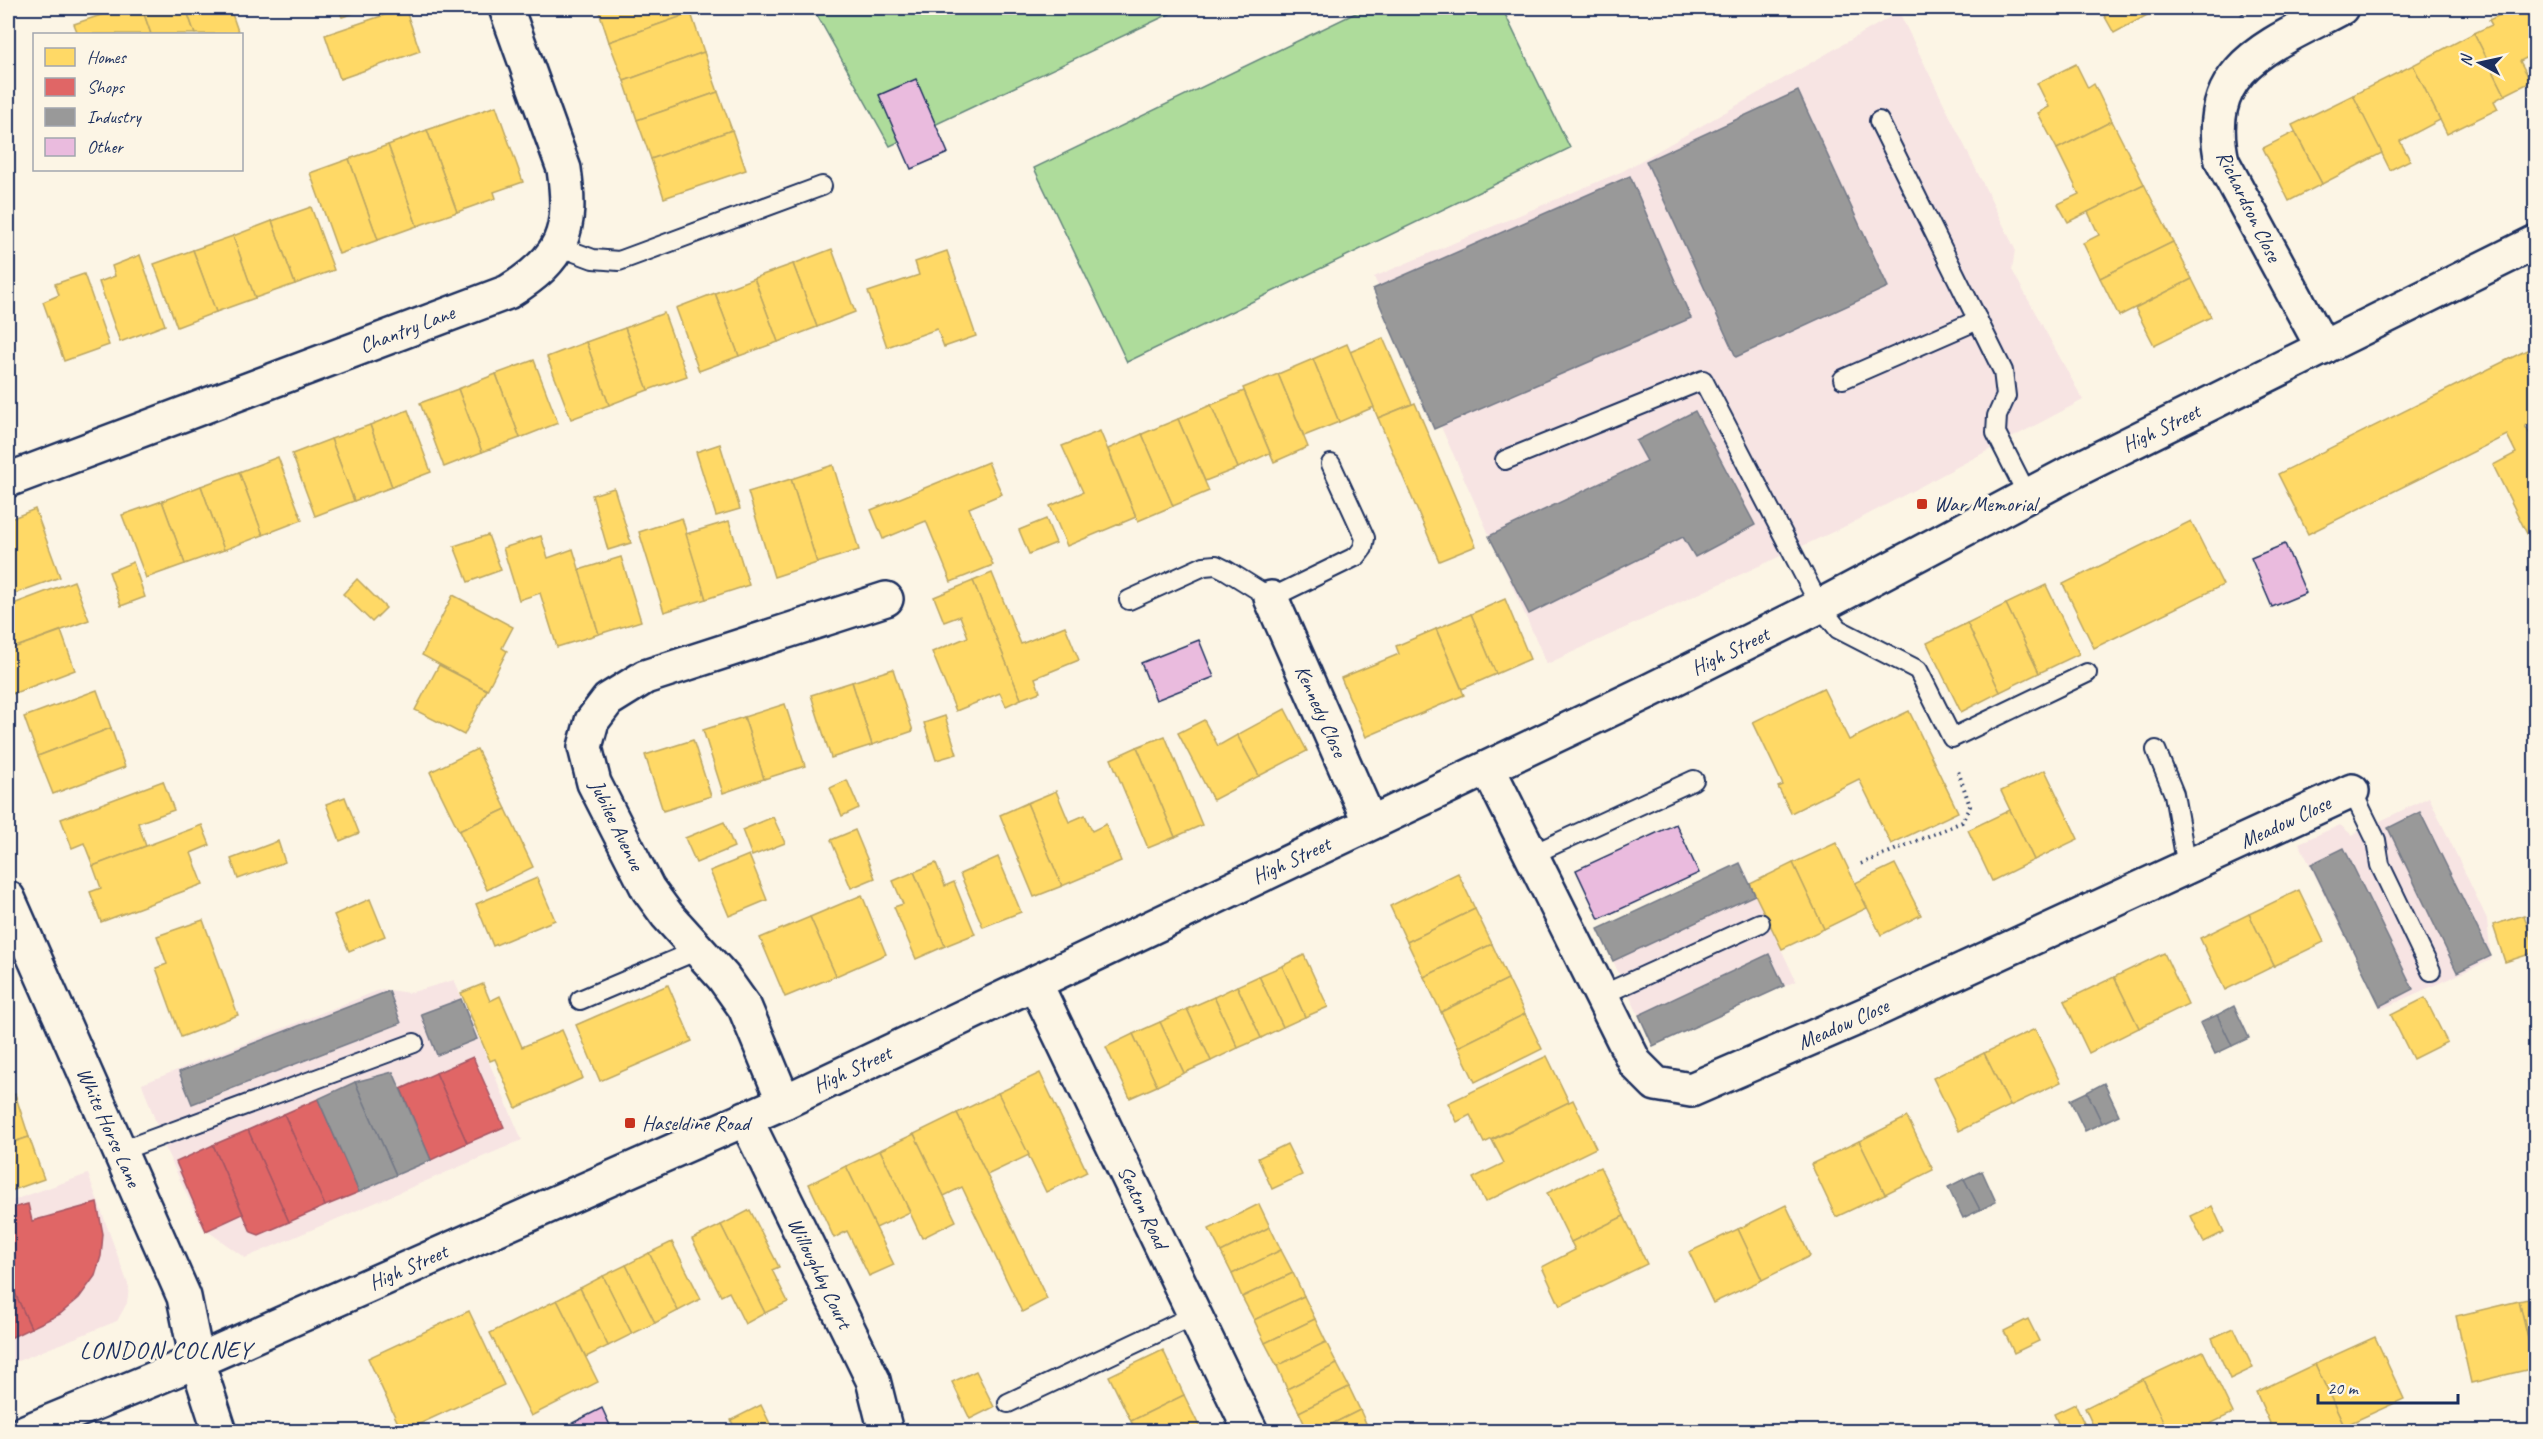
<svg xmlns="http://www.w3.org/2000/svg" width="2543" height="1439" viewBox="0 0 2543 1439" font-family="Caveat,sans-serif">
<rect width="100%" height="100%" fill="#fcf5e5"/>
<filter id="ink" filterUnits="userSpaceOnUse"><feTurbulence type="fractalNoise" baseFrequency=".0167" numOctaves="2"/><feDisplacementMap in="SourceGraphic" scale="12" xChannelSelector="R" yChannelSelector="G"/><feConvolveMatrix kernelMatrix="1 2 1 2 8 2 1 2 1" color-interpolation-filters="sRGB"/></filter>
<g filter="url(#ink)">
<g fill="#f7e4e3">
<path d="M1899,12l116,237 -3,21 71,130 -233,124 -303,140 -173,-387 249,-106z"/>
<path d="M2429,797l58,122 4,41 -110,49 -82,-166 41,-18 12,10z"/>
<path d="M1741,863l55,118 -143,65 -55,-117z"/>
<path d="M454,980l68,160 -277,118 -43,-31 -36,-77 -24,-66 240,-95 27,4z"/>
<path d="M88,1174l41,113 -2,16 -10,18 -109,44v-163z"/>
</g>
<g fill="#aedc9b" stroke="#64867c" stroke-width="1.5">
<path d="M813,8h369l-292,138z"/>
<path d="M1366,8h136l68,140 -443,214 -93,-194z"/>
</g>
<g fill="#ffd966" stroke="#bba664" stroke-width="1.5">
<path d="M122,8h20l9,26h-73l-4,-10z"/>
<path d="M142,8h44l9,26h-44z"/>
<path d="M186,8h44l9,26h-44z"/>
<path d="M338,8h31l-27,9z"/>
<path d="M405,8l15,43 -80,28 -15,-44z"/>
<path d="M598,8h91l2,5 -82,29z"/>
<path d="M2100,8h51l2,4 -39,21z"/>
<path d="M2514,8h22v45l-16,8 11,21 -26,13 -31,-62 18,-8 -3,-5z"/>
<path d="M691,13l13,39 -80,29 -15,-39z"/>
<path d="M2474,33l31,62 -11,6 4,8 -51,25 -34,-69z"/>
<path d="M704,52l14,40 -81,28 -13,-39z"/>
<path d="M2076,64l12,24 6,-4 18,37 -55,28 -19,-36 11,-6 -12,-24z"/>
<path d="M2413,65l27,55 -40,21 10,19 -20,10 -37,-75z"/>
<path d="M718,92l14,38 -81,29 -14,-39z"/>
<path d="M2353,95l29,58 -60,31 -30,-59z"/>
<path d="M496,106l27,76 -29,10 2,6 -39,14 -30,-82z"/>
<path d="M2112,121l32,63 -76,38 -10,-18 21,-10 -22,-45z"/>
<path d="M427,130l30,82 -40,14 -29,-81z"/>
<path d="M732,130l14,40 -82,28 -13,-39z"/>
<path d="M2295,132l27,52 -33,17 -26,-53z"/>
<path d="M388,145l29,81 -39,14 -29,-81z"/>
<path d="M349,159l29,81 -39,14 -29,-81z"/>
<path d="M2144,184l29,58 -73,36 -17,-35 16,-8 -11,-23z"/>
<path d="M311,207l23,63 -39,14 -23,-63z"/>
<path d="M272,221l23,63 -40,14 -22,-62z"/>
<path d="M233,236l22,62 -39,14 -23,-62z"/>
<path d="M2173,242l19,37 -73,37 -19,-38z"/>
<path d="M832,249l23,63 -38,15 -24,-63z"/>
<path d="M193,250l23,62 -39,15 -23,-63z"/>
<path d="M947,251l29,85 -32,11 -7,-18 -50,18 -19,-55 51,-17 -4,-13z"/>
<path d="M140,255l25,70 -45,17 -21,-60 16,-6 -3,-10z"/>
<path d="M793,264l24,63 -39,15 -24,-64z"/>
<path d="M84,274l25,71 -45,16 -21,-59 16,-7 -4,-11z"/>
<path d="M754,278l24,64 -39,14 -24,-63z"/>
<path d="M2192,279l19,38 -57,28 -19,-37z"/>
<path d="M715,293l24,63 -40,15 -23,-63z"/>
<path d="M664,313l23,63 -39,14 -23,-62z"/>
<path d="M625,328l23,62 -39,15 -23,-63z"/>
<path d="M1383,338l29,66 -34,14 -28,-66z"/>
<path d="M586,342l23,63 -38,14 -24,-62z"/>
<path d="M1347,344l27,63 -35,15 -26,-63z"/>
<path d="M2533,347l3,74 -11,5 11,17v109l-43,-87 23,-12 -9,-18 -199,99 -30,-60z"/>
<path d="M1313,359l26,63 -35,14 -26,-62z"/>
<path d="M534,360l24,63 -38,15 -24,-64z"/>
<path d="M496,374l24,64 -38,14 -24,-63z"/>
<path d="M1278,374l30,73 -34,15 -31,-74z"/>
<path d="M458,389l24,63 -38,15 -24,-64z"/>
<path d="M1244,391l26,62 -32,15 -27,-63z"/>
<path d="M1415,403l61,143 -37,15 -61,-143z"/>
<path d="M1211,405l27,63 -33,13 -27,-62z"/>
<path d="M408,410l23,62 -39,15 -22,-62z"/>
<path d="M1178,419l31,72 -36,15 -31,-72z"/>
<path d="M370,425l22,62 -38,14 -23,-62z"/>
<path d="M1100,431l36,86 -69,29 -17,-40 33,-14 -21,-46z"/>
<path d="M1142,434l31,72 -35,15 -30,-72z"/>
<path d="M331,439l23,62 -39,15 -23,-62z"/>
<path d="M720,444l20,65 -24,7 -20,-64z"/>
<path d="M278,457l24,63 -39,15 -24,-63z"/>
<path d="M988,462l14,32 -33,14 24,57 -42,17 -25,-61 -43,18 -12,-29z"/>
<path d="M833,465l26,85 -42,13 -26,-84z"/>
<path d="M239,472l24,63 -39,15 -23,-64z"/>
<path d="M791,479l26,84 -43,14 -26,-85z"/>
<path d="M201,486l23,64 -39,14 -23,-63z"/>
<path d="M614,488l17,55 -23,7 -16,-55z"/>
<path d="M162,501l23,63 -39,14 -24,-63z"/>
<path d="M35,509l25,68 -52,19v-76z"/>
<path d="M682,518l24,81 -42,13 -25,-80z"/>
<path d="M1046,519l10,24 -27,11 -10,-24z"/>
<path d="M729,521l20,64 -43,14 -20,-65z"/>
<path d="M2191,521l32,64 -129,63 -31,-64z"/>
<path d="M488,535l13,35 -33,12 -14,-36z"/>
<path d="M541,536l7,22 25,-9 26,85 -42,13 -17,-54 -21,7 -16,-52z"/>
<path d="M621,557l20,64 -42,13 -20,-64z"/>
<path d="M133,562l12,35 -24,9 -12,-34z"/>
<path d="M992,573l29,71 44,-18 14,34 -44,18 5,14 -19,7 -48,-118z"/>
<path d="M357,579l29,29 -14,14 -29,-28z"/>
<path d="M74,581l15,39 -81,30v-44z"/>
<path d="M973,581l48,118 -15,7 -6,-13 -44,18 -24,-59 36,-15 -8,-21 -16,6 -10,-25z"/>
<path d="M2046,585l33,69 -40,19 -33,-69z"/>
<path d="M453,595l60,32 -11,21 5,3 -20,39 -65,-35z"/>
<path d="M1505,599l25,60 -34,15 -25,-60z"/>
<path d="M2006,604l33,69 -39,19 -33,-69z"/>
<path d="M1471,614l25,60 -34,15 -26,-60z"/>
<path d="M1967,623l33,69 -39,20 -34,-69z"/>
<path d="M1436,629l28,66 -98,42 -25,-59 58,-24 -3,-8z"/>
<path d="M61,631l14,39 -63,24 -4,-12v-32z"/>
<path d="M439,665l48,25 -23,45 -49,-25z"/>
<path d="M893,669l20,62 -41,14 -20,-63z"/>
<path d="M852,682l20,63 -41,13 -20,-63z"/>
<path d="M1823,688l26,52 60,-29 49,101 -67,32 -32,-65 -68,34 -13,-26 5,-2 -30,-63z"/>
<path d="M97,690l14,38 -73,28 -14,-39z"/>
<path d="M785,704l20,62 -41,13 -20,-62z"/>
<path d="M1285,709l22,42 -48,25 -22,-41z"/>
<path d="M945,716l12,38 -21,6 -12,-37z"/>
<path d="M744,717l20,62 -41,14 -20,-63z"/>
<path d="M1204,720l14,26 19,-11 22,41 -46,24 -35,-67z"/>
<path d="M111,728l14,39 -72,27 -15,-38z"/>
<path d="M1165,736l37,89 -27,12 -38,-90z"/>
<path d="M693,740l18,56 -48,15 -18,-56z"/>
<path d="M1137,747l38,90 -27,11 -37,-89z"/>
<path d="M477,749l29,60 -47,22 -29,-59z"/>
<path d="M2045,770l33,69 -44,21 -33,-69z"/>
<path d="M847,780l12,28 -17,8 -12,-28z"/>
<path d="M163,781l11,29 -36,13 8,23 -53,20 -9,-23 -12,5 -11,-29z"/>
<path d="M1056,791l13,31 16,-7 7,16 14,-7 15,37 -59,25 -35,-83z"/>
<path d="M345,797l14,36 -19,8 -14,-37z"/>
<path d="M1027,803l35,83 -28,11 -34,-82z"/>
<path d="M506,809l27,58 -46,23 -28,-59z"/>
<path d="M2010,810l24,50 -42,21 -24,-51z"/>
<path d="M773,817l12,26 -33,13 -10,-26z"/>
<path d="M724,822l10,25 -38,16 -11,-25z"/>
<path d="M202,825l8,20 -19,8 12,31 -102,38 -11,-30 11,-4 -8,-22z"/>
<path d="M855,830l20,48 -24,10 -20,-48z"/>
<path d="M278,841l7,21 -47,17 -7,-20z"/>
<path d="M1836,843l31,65 -43,21 -31,-66z"/>
<path d="M749,855l18,45 -38,16 -19,-45z"/>
<path d="M998,857l23,55 -38,15 -23,-53z"/>
<path d="M936,863l9,23 9,-4 21,52 -30,12 -31,-74z"/>
<path d="M1793,863l31,66 -42,20 -32,-65z"/>
<path d="M1895,864l26,51 -40,20 -26,-52z"/>
<path d="M914,872l31,74 -29,13 -22,-52 9,-3 -10,-23z"/>
<path d="M1458,873l17,36 -68,33 -17,-36z"/>
<path d="M537,878l18,42 -62,26 -17,-42z"/>
<path d="M2299,890l25,52 -50,24 -25,-52z"/>
<path d="M862,895l24,59 -50,22 -26,-59z"/>
<path d="M370,899l15,37 -36,15 -15,-36z"/>
<path d="M1475,909l17,35 -68,33 -17,-35z"/>
<path d="M2249,914l25,52 -49,24 -25,-52z"/>
<path d="M2524,915l12,37 -31,10 -12,-37z"/>
<path d="M810,917l26,59 -51,21 -25,-59z"/>
<path d="M203,920l35,95 -57,22 -25,-69 11,-4 -10,-28z"/>
<path d="M1492,944l16,35 -67,33 -17,-35z"/>
<path d="M2164,953l24,51 -49,24 -25,-51z"/>
<path d="M1304,955l24,52 -23,10 -23,-51z"/>
<path d="M1282,966l23,51 -22,10 -24,-51z"/>
<path d="M1259,976l24,51 -22,11 -24,-52z"/>
<path d="M2114,977l25,51 -50,25 -25,-52z"/>
<path d="M1508,979l17,35 -67,33 -17,-35z"/>
<path d="M483,984l7,17 10,-5 22,51 40,-17 21,48 -67,30 -21,-49 -5,2 -29,-68z"/>
<path d="M668,985l24,56 -92,40 -24,-56z"/>
<path d="M1237,986l24,52 -23,10 -24,-51z"/>
<path d="M1214,997l24,51 -27,13 -24,-52z"/>
<path d="M2425,998l22,44 -34,17 -22,-44z"/>
<path d="M1187,1009l24,52 -27,12 -24,-51z"/>
<path d="M1525,1014l17,35 -67,33 -17,-35z"/>
<path d="M1160,1022l24,51 -27,13 -24,-52z"/>
<path d="M2035,1029l26,53 -51,24 -26,-53z"/>
<path d="M1133,1034l24,52 -27,12 -24,-51z"/>
<path d="M1984,1053l26,53 -51,25 -26,-53z"/>
<path d="M1547,1056l22,46 -85,41 -14,-28 -13,7 -9,-19z"/>
<path d="M1040,1073l47,99 -41,20 -48,-99z"/>
<path d="M998,1093l31,62 -42,20 -30,-62z"/>
<path d="M15,1094l14,43 -21,7v-47z"/>
<path d="M1573,1100l23,48 -111,54 -12,-24 31,-15 -12,-23z"/>
<path d="M957,1113l90,186 -25,13 -60,-125 -18,9 -30,-62z"/>
<path d="M1907,1117l26,53 -48,24 -26,-53z"/>
<path d="M914,1134l42,87 -34,17 -42,-88z"/>
<path d="M29,1137l15,42 -36,13v-48z"/>
<path d="M1859,1141l26,53 -49,23 -25,-53z"/>
<path d="M1287,1144l15,31 -30,14 -14,-31z"/>
<path d="M880,1150l30,62 -34,16 -30,-62z"/>
<path d="M846,1166l48,99 -25,11 -22,-45 -13,7 -25,-54z"/>
<path d="M1600,1167l24,49 -53,26 -24,-49z"/>
<path d="M1259,1204l11,23 -49,25 -12,-23z"/>
<path d="M1786,1205l24,51 -48,24 -24,-51z"/>
<path d="M2212,1206l12,26 -20,10 -13,-26z"/>
<path d="M750,1210l29,57 -7,3 16,32 -23,11 -44,-88z"/>
<path d="M1624,1216l23,48 -87,42 -18,-39 33,-17 -4,-8z"/>
<path d="M721,1225l44,88 -20,11 -16,-32 -8,4 -29,-57z"/>
<path d="M1270,1227l11,23 -49,24 -11,-22z"/>
<path d="M1738,1229l24,51 -49,23 -24,-51z"/>
<path d="M672,1242l29,57 -23,12 -29,-58z"/>
<path d="M1281,1250l12,23 -51,24 -10,-23z"/>
<path d="M649,1253l29,58 -23,12 -29,-58z"/>
<path d="M626,1265l29,58 -23,11 -29,-58z"/>
<path d="M1293,1273l11,23 -50,24 -12,-23z"/>
<path d="M603,1276l29,58 -24,12 -28,-58z"/>
<path d="M580,1288l28,58 -22,11 -29,-57z"/>
<path d="M1304,1296l11,23 -50,24 -11,-23z"/>
<path d="M2536,1297v70l-1,1 -16,-67z"/>
<path d="M557,1300l41,82 -67,34 -41,-83z"/>
<path d="M2519,1301l16,67 -64,15 -15,-67z"/>
<path d="M469,1311l35,74 -102,47 -34,-74z"/>
<path d="M1315,1319l11,23 -49,24 -12,-23z"/>
<path d="M2028,1319l11,22 -25,12 -10,-22z"/>
<path d="M2234,1328l19,40 -23,11 -18,-41z"/>
<path d="M2375,1337l29,62 -60,27 -29,-62z"/>
<path d="M1326,1342l11,22 -50,25 -10,-23z"/>
<path d="M1163,1350l21,45 -53,26 -22,-45z"/>
<path d="M2203,1351l30,62 -40,19h-25l-25,-53z"/>
<path d="M1337,1364l12,23 -50,25 -12,-23z"/>
<path d="M2315,1364l29,62 -11,6h-59l-18,-40z"/>
<path d="M976,1371l18,36 -24,12 -18,-37z"/>
<path d="M2143,1379l25,53h-72l-11,-24z"/>
<path d="M1349,1387l11,23 -44,22h-8l-9,-20z"/>
<path d="M1184,1395l18,37h-66l-5,-11z"/>
<path d="M2075,1404l13,28h-26l-8,-18z"/>
<path d="M761,1405l13,27h-38l-5,-12z"/>
<path d="M1360,1410l10,22h-54z"/>
<path d="M2047,1425l3,7h-15z"/>
</g>
<g fill="#e06666" stroke="#a55664" stroke-width="1.5">
<path d="M473,1057l31,70 -37,16 -31,-70z"/>
<path d="M436,1073l31,70 -36,17 -30,-71z"/>
<path d="M318,1099l41,93 -34,14 -41,-92z"/>
<path d="M284,1114l41,92 -36,16 -41,-92z"/>
<path d="M248,1130l41,92 -30,13 -8,-3 -38,-87z"/>
<path d="M213,1145l30,69 -37,17 -30,-69z"/>
<path d="M97,1203l6,31 -2,22 -6,20 -16,22 -19,16 -29,14 -23,-50v-69l20,-5 4,17z"/>
<path d="M8,1278l23,50 -23,11z"/>
</g>
<g fill="#999" stroke="#737987" stroke-width="1.5">
<path d="M1798,91l90,196 -152,70 -90,-196z"/>
<path d="M1630,176l61,142 -257,111 -61,-140z"/>
<path d="M1695,411l60,114 -60,32 -12,-20 -154,77 -40,-78 158,-75 -11,-20z"/>
<path d="M2420,812l71,144 -34,16 -69,-144z"/>
<path d="M2344,848l69,141 -33,17 -69,-142z"/>
<path d="M1740,863l15,32 -142,66 -15,-32z"/>
<path d="M1769,954l15,32 -131,60 -14,-31z"/>
<path d="M389,991l12,32 -209,81 -13,-32z"/>
<path d="M461,999l16,40 -40,16 -16,-41z"/>
<path d="M2234,1006l15,32 -17,8 -15,-31z"/>
<path d="M2217,1015l15,31 -17,8 -15,-31z"/>
<path d="M393,1072l38,88 -35,15 -41,-93z"/>
<path d="M355,1082l41,93 -37,17 -41,-93z"/>
<path d="M2104,1083l15,32 -17,8 -15,-31z"/>
<path d="M2087,1092l15,31 -17,8 -15,-31z"/>
<path d="M1982,1171l14,31 -16,8 -16,-31z"/>
<path d="M1964,1179l16,31 -17,8 -15,-31z"/>
</g>
<g fill="#eabbde" stroke="#1b2f5e" stroke-width="1.5">
<path d="M916,79l32,74 -37,16 -32,-74z"/>
<path d="M2285,544l21,49 -34,14 -21,-49z"/>
<path d="M1199,640l15,37 -58,23 -15,-37z"/>
<path d="M1676,824l23,49 -100,46 -23,-49z"/>
<path d="M602,1408l11,24h-58z"/>
</g>
<g fill="none" stroke-linecap="round" stroke-linejoin="round">
<g stroke="#1b2f5e" stroke-width="22">
<g id="lane">
<path d="M1879,121l124,250 3,25 -9,20 -1,17 32,63"/>
<path d="M558,246l35,13 26,2 203,-75"/>
<path d="M1843,379l135,-59"/>
<path d="M1505,460l198,-80 117,226 18,23 80,41 34,68 135,-65"/>
<path d="M1129,600l75,-34 12,-1 10,5 45,28 86,-42 6,-8 2,-10 -34,-74"/>
<path d="M2156,750l18,44 13,73"/>
<path d="M2352,791l24,49 4,25 51,106"/>
<path d="M1531,855l163,-75"/>
<path d="M1602,995l158,-72"/>
<path d="M580,1000l118,-50"/>
<path d="M120,1151l294,-108"/>
<path d="M1008,1403l187,-88"/>
</g>
</g>
<g stroke="#1b2f5e" stroke-width="38">
<g id="street">
<path d="M2323,348l-101,-187c-21,-95 50,-116 119,-153"/>
<path d="M8,480l500,-188c55,-34 65,-60 56,-123l-58,-161"/>
<path d="M1271,598l99,225"/>
<path d="M1488,768l147,295 21,21 35,6 180,-78 481,-221"/>
<path d="M1035,983l216,449"/>
<path d="M784,1102l-39,-94 -22,-31 -56,-62 -19,-26 -54,-106 -9,-36 7,-26 16,-21 37,-23 241,-78"/>
<path d="M745,1118l128,262 13,52"/>
<path d="M197,1361l23,71"/>
</g>
</g>
<g stroke="#1b2f5e" stroke-width="38">
<g id="secondary">
<path d="M8,898l176,399 13,64"/>
<path d="M25,1432l172,-71 587,-259 865,-411 171,-85 254,-135 462,-229"/>
</g>
</g>
<g stroke="#1b2f5e" stroke-width="4" stroke-dasharray="1.5 4.5" stroke-linecap="butt">
<path d="M2239,8l4,7"/>
<path d="M1861,864l101,-42 8,-16 -12,-35"/>
</g>
<use href="#lane" stroke="#fcf5e5" stroke-width="18"/>
<use href="#street" stroke="#fcf5e5" stroke-width="33"/>
<use href="#secondary" stroke="#fcf5e5" stroke-width="33"/>
</g>
</g>
<g fill="#c8321e" stroke="#fcf5e5" stroke-width="2">
<rect x="1916" y="498" width="12" height="12" rx="3"/>
<rect x="624" y="1117" width="12" height="12" rx="3"/>
</g>
<g text-anchor="middle" stroke-width="6" stroke-linejoin="round" paint-order="stroke">
<g font-size="21" fill="#1b2f5e" stroke="#fcf5e5">
<text transform="translate(2249 206) rotate(64)" y="7">Richardson Close</text>
<text transform="translate(407 329) rotate(-21)" y="7">Chantry Lane</text>
<text transform="translate(2161 428) rotate(-26)" y="7">High Street</text>
<text transform="translate(1730 651) rotate(-26)" y="7">High Street</text>
<text transform="translate(1321 711) rotate(66)" y="7">Kennedy Close</text>
<text transform="translate(2285 822) rotate(-25)" y="7">Meadow Close</text>
<text transform="translate(617 825) rotate(64)" y="7">Jubilee Avenue</text>
<text transform="translate(1291 860) rotate(-25)" y="7">High Street</text>
<text transform="translate(1843 1024) rotate(-24)" y="7">Meadow Close</text>
<text transform="translate(852 1069) rotate(-25)" y="7">High Street</text>
<text transform="translate(109 1127) rotate(66)" y="7">White Horse Lane</text>
<text transform="translate(1143 1207) rotate(64)" y="7">Seaton Road</text>
<text transform="translate(408 1267) rotate(-24)" y="7">High Street</text>
<text transform="translate(820 1273) rotate(64)" y="7">Willoughby Court</text>
</g>
<g font-size="21" fill="#1b2f5e" stroke="#fcf5e5" text-anchor="start">
<text x="1934" y="511">War Memorial</text>
<text x="642" y="1130">Haseldine Road</text>
</g>
<g font-size="24" letter-spacing="1.5" fill="#1b2f5e" stroke="#fcf5e5">
<text x="166" y="1358">LONDON COLNEY</text>
</g>
</g>
<rect width="2543" height="1439" fill="none" stroke="#fcf5e5" stroke-width="30"/>
<rect x="15" y="15" width="2513" height="1409" fill="none" stroke="#1b2f5e" stroke-width="2" filter="url(#ink)"/>
<rect x="33" y="33" width="210" height="138" fill="#fcf5e5" stroke="#a2a6af" stroke-width="1.5"/>
<rect x="45" y="48" width="30" height="18" fill="#ffd966" stroke="#a2a6af" stroke-width="1.5"/>
<text x="87" y="63" font-size="18" fill="#1b2f5e">Homes</text>
<rect x="45" y="78" width="30" height="18" fill="#e06666" stroke="#a2a6af" stroke-width="1.5"/>
<text x="87" y="93" font-size="18" fill="#1b2f5e">Shops</text>
<rect x="45" y="108" width="30" height="18" fill="#999999" stroke="#a2a6af" stroke-width="1.5"/>
<text x="87" y="123" font-size="18" fill="#1b2f5e">Industry</text>
<rect x="45" y="138" width="30" height="18" fill="#eabbde" stroke="#a2a6af" stroke-width="1.5"/>
<text x="87" y="153" font-size="18" fill="#1b2f5e">Other</text>
<g transform="translate(2480 63) rotate(278)" stroke="#fcf5e5" stroke-width="4.5" paint-order="stroke">
<path d="M0-4.5L10 22L0 15L-10 22Z" fill="#1b2f5e"/>
<text y="-9" font-size="16" font-weight="bold" text-anchor="middle" fill="#1b2f5e">N</text>
</g>
<path d="M2318 1394v9h140v-9" fill="none" stroke="#1b2f5e" stroke-width="3"/>
<text x="2327" y="1394" font-size="18" fill="#1b2f5e" stroke="#fcf5e5" stroke-width="4.5" paint-order="stroke">20 m</text>
</svg>
